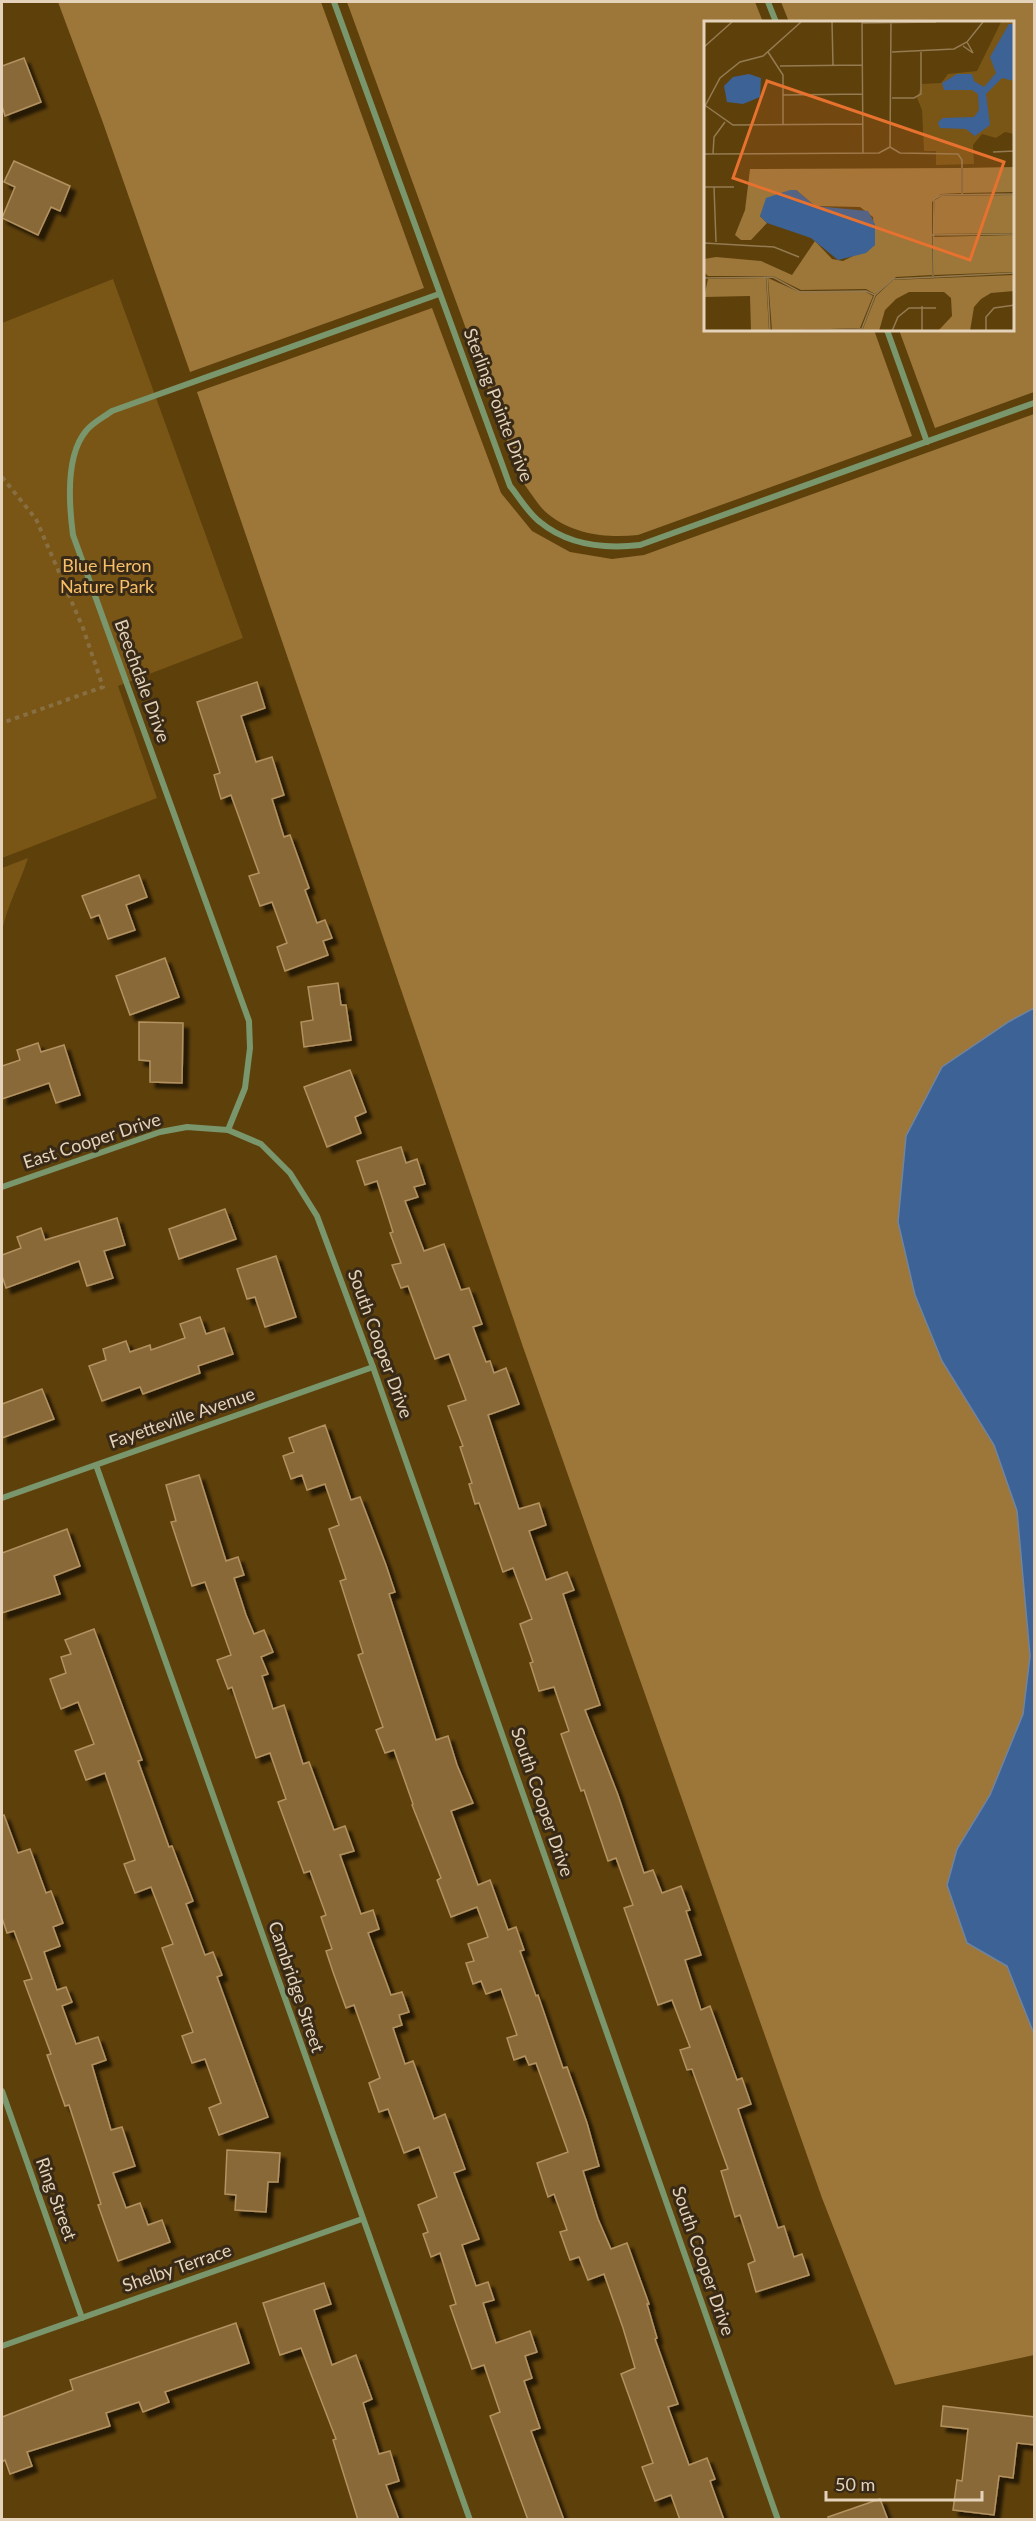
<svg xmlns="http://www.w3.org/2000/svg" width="1036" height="2521" viewBox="0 0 1036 2521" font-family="Lato,sans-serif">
<defs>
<filter id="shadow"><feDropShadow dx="5.5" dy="5.5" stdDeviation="1.5" flood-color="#0009"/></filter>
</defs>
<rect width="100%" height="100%" fill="#5e400b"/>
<g fill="#795516">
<path d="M113,279l130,359 -125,48 39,112 -155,60v-535z"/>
<path d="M28,858c-8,25 -21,48 -26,73v-63z"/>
</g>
<g fill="#9d7639">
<path d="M58,2h263l103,286 -234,84 -88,-252z"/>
<path d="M347,2h408l8,20h-57v308h168l38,106 -274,99c-31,3 -64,0 -90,-21 -10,-8 -18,-23 -27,-34z"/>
<path d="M781,2h253v390l-99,36 -36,-98h115v-308h-225z"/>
<path d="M432,308l69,185 31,38 38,21 42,7 32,-4 390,-141v594l-24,13 -68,46v294l52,84 23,66 13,145 -7,58 -33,81 -33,54 10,94 40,23 27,68v321l-139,30 -73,-187 -299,-851 -326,-955z"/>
</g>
<path fill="#3d6295" stroke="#6f84a0" stroke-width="1.5" d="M1034,1008v1026l-27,-68 -40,-23 -20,-58 10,-36 33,-54 33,-81 7,-58 -13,-145 -23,-66 -52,-84 -27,-66 -17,-73 8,-86 36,-69 68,-46z"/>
<g fill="#896939" stroke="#b39261" stroke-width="1.5" filter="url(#shadow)">
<path d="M24,58l17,44 -36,14 -3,-10v-40z"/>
<path d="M14,161l56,25 -10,25 -9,-4 -13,28 -36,-17 13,-31 -11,-5z"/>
<path d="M257,682l8,26 -24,8 15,46 16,-5 12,38 -12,4 12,38 6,-2 19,53 -4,2 12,33 8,-3 7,18 -9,3 5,14 -43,16 -8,-24 10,-4 -15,-41 -12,4 -11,-30 10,-3 -28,-78 -10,4 -7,-24 6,-2 -23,-71z"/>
<path d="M139,875l8,22 -21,8 9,25 -27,9 -9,-24 -8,3 -9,-22z"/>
<path d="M165,958l14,39 -49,18 -14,-39z"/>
<path d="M338,983l3,22h5l5,35 -47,7 -3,-25 12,-2 -5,-33z"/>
<path d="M139,1022l44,1 -1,60 -32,-1v-21l-11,-1z"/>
<path d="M38,1043l3,9 23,-7 16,50 -24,8 -7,-20 -47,16v-33l18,-6 -3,-10z"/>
<path d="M350,1070l16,42 -11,5 6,16 -34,14 -23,-60z"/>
<path d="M401,1147l5,16 11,-4 8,25 -11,3 4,10 -13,4 19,50 20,-7 17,46 8,-2 13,36 -9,3 13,35 4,-1 4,12 12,-5 13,36 -31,11 31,94 20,-6 7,22 -17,6 17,49 21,-8 7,18 -11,4 37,111 -15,5 33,85 26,78 9,-3 9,23 19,-7 9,24 -4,1 15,44 -16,5 16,50 9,-4 27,74 5,-2 9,26 -13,5 40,119 6,-2 10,31 8,-3 7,21 -53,17 -8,-28 7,-3 -15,-46 -5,2 -14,-46 7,-2 -36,-100 -5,1 -7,-20 10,-3 -18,-47 -14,5 -34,-97 9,-3 -17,-47 -8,3 -24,-71 -3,1 -20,-57 8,-3 -15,-44 -15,4 -9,-28 3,-1 -13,-38 12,-5 -19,-51 -10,4 -24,-69 -4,1 -6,-20 3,-1 -12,-36 3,-1 -15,-40 18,-6 -17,-46 -14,5 -27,-73 -7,2 -9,-23 9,-2 -11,-30 3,-1 -16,-51 -12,4 -8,-24z"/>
<path d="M225,1209l11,30 -57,20 -10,-30z"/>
<path d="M117,1218l8,27 -21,6 9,27 -26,8 -8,-25 -73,27 -4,-12v-21l19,-7 -4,-11 24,-9 4,12z"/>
<path d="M276,1256l20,61 -31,10 -10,-30 -8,2 -10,-30z"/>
<path d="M200,1317l6,17 18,-6 9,26 -35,12 2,7 -57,21 -3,-7 -38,14 -13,-35 17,-6 -3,-11 23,-8 4,11 20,-7 1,5 34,-12 -5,-14z"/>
<path d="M42,1389l12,30 -52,19v-34z"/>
<path d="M325,1425l26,75 9,-3 26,68 9,27 -6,2 47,146 12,-4 9,29 16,38 -22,8 27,74 12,-5 18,50 8,-3 8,23 -4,1 16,45 2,-1 25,73 4,-1 20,56 12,43 -16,5 15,48 13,30 16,-6 22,61h-2l10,34 -2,1 23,65 -10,3 21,58 18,-7 8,21 -5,2 14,39h-44l-9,-25 -16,6 -13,-34 11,-4 -32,-89 14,-6 -12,-40 -19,-54 -16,6 -9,-23 -9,3 -10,-28 7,-2 -13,-36 -6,3 -11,-34 31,-11 -32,-89 -7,2 -4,-9 -11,4 -7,-22 10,-3 -16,-46 -15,5 -5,-13 -8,3 -7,-21 8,-2 -6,-17 20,-7 -11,-30 -26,10 -14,-37 4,-2 -29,-73 1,-1 -19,-54 -9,3 -9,-23 7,-3 -25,-72 5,-2 -23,-72 6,-2 -17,-50 10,-4 -14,-41 -18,6 -5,-15 -11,4 -8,-23 11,-4 -5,-14z"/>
<path d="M199,1475l27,86 12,-4 6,18 -10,3 12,37 8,19 10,-4 9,22 -12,5 7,17 -6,2 11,33 11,-4 19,59 6,-2 25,68 11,-4 9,25 -14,4 21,59 12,-4 6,19 -11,4 23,62 11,-3 7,20 -10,3 3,10 -9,3 12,36 8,-3 21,58 11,-5 20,55 -11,4 25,66 -17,6 14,41 12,-4 6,18 -11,3 13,40 34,-12 7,21 -12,4 7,22 -8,3 16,47 -9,3 33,89h-36l-38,-104 10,-4 -16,-47 -12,4 -22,-63 6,-2 -16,-51 -9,4 -8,-23 5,-2 -10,-27 19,-8 -18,-50 -15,6 -16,-44 -9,3 -10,-29 11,-5 -26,-73 -8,3 -13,-36 -7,-21 6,-2 -11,-32 5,-2 -16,-44 -6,2 -26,-71 8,-3 -16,-46 -14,5 -24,-71 -4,2 -11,-29 14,-5 -26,-73 -13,4 -21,-64 5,-1 -10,-36z"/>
<path d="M67,1529l13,37 -26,10 6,18 -58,19v-60z"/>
<path d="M94,1629l48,131 -4,1 31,86 3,-1 21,55 -7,3 19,51 8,-3 9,23 -5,2 51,140 -49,18 -10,-27 12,-5 -16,-44 -13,4 -10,-27 11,-4 -31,-84 11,-4 -22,-57 -16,6 -11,-29 11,-4 -30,-87 -19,7 -11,-29 19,-7 -16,-42 -17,7 -11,-30 16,-6 -5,-16 10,-3 -6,-14z"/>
<path d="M2,1815h2l14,38 12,-4 16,44 5,-2 12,32 -10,4 7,19 -16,6 13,38 9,-3 6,15 -10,4 14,38 22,-7 8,23 -14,5 19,65 11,-3 13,39 -22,7 13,35 14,-5 8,22 14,-5 8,22 -52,19 -20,-56 3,-1 -32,-99 -4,1 -18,-51 4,-1 -27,-73 8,-2 -18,-48 -7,2 -5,-15z"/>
<path d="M227,2150l53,3 -2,29h-10l-2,30 -31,-2 1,-15 -11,-1z"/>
<path d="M324,2283l7,21 -17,6 18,55 24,-10 16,44 -9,4 16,51 11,-3 9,30 -13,4 13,35h-41l-25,-80 3,-1 -35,-91 -21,7 -17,-52z"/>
<path d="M236,2323l13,40 -84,29 4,10 -26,10 -4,-10 -33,11 4,13 -83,26 5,14 -22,8 -5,-14 -3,2v-45l71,-27 -3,-10z"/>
<path d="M943,2406l92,11v28l-18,-2 -4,35 -14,-2 -5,39 -41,-5 4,-30 5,1 6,-52 -27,-3z"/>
<path d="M880,2499l8,21h-59l-1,-3z"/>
</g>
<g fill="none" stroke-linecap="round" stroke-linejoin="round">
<path stroke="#886f42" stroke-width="4" stroke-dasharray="4.5 4.5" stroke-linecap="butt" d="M2,477l34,42 47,109 20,59 -101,36"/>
<g stroke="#79966c" stroke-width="6">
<path d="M334,2l176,484c9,11 18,27 30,36 29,24 65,27 100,23l394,-142"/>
<path d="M768,2l8,20"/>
<path d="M887,330l40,112"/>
<path d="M228,1130l17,-42 5,-40 -1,-27 -176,-486c-4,-30 -8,-79 13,-104 6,-8 18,-14 26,-20l327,-117"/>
<path d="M2,1187l158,-55 27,-5 41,3 33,14 29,29 27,43 56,151 405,1153"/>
<path d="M96,1465l374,1055"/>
<path d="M2,1498l371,-131"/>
<path d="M2,2091l80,227"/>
<path d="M2,2346l360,-127"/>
</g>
</g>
<g text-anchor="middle" stroke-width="6" stroke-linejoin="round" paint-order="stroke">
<g font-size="18" fill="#e4d3ba" stroke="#382a16">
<text transform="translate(498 405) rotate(69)" y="6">Sterling Pointe Drive</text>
<text transform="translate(142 681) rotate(70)" y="6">Beechdale Drive</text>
<text transform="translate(92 1141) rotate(-18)" y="6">East Cooper Drive</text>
<text transform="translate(380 1344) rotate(70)" y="6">South Cooper Drive</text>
<text transform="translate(182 1418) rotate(-19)" y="6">Fayetteville Avenue</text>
<text transform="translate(542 1802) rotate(71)" y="6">South Cooper Drive</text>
<text transform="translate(296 1987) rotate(71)" y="6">Cambridge Street</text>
<text transform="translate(56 2199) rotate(70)" y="6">Ring Street</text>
<text transform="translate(703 2261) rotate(71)" y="6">South Cooper Drive</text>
<text transform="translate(177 2268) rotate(-19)" y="6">Shelby Terrace</text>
</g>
<g font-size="18" fill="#f7bf69" stroke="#382a16">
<text x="107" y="572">Blue Heron<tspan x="107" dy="21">Nature Park</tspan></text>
</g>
</g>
<g transform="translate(704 21)">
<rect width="310" height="310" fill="#5e400b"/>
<path d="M297,1h13v112l-9,-2 -9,6 -14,-4 -9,11 1,19 -38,1v-14h-12l-2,-41 -5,-12 5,-14 19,-1 7,-9 29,-3z" fill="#795516"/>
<path d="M310,146v25l-51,1v-25zM257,147v25l-20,1 -9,8v73l-36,2 -21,17 -9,-5 -65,1 -28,-14h-65l-4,-4v-13l12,-2 45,4 31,14 23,-34 17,18 11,2 32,-16 -2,-28 -13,-10 -45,-1 -19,-16 -19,4 -17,22 7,7 -16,17h-10l-6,-5 10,-25 5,-41zM310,174v38l-81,1 2,-34 7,-4zM310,214v37l-80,3 -1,-38zM310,254v16l-23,2 -10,6 -7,8 -4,24h-32l14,-15 -1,-18 -7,-6h-35l-13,7 -11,11 -6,21h-17l14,-35 17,-16zM62,257l3,53h-18l-1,-35 -46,1 4,-18zM64,257l29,13 69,1 7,4 -13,32 -88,3z" fill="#9d7639"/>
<path d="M305,3h5v57l-12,-3 -16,16 4,31 -15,11 -9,-7 -26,-1 -2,-6 5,-4 31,-1 5,-7 -1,-16 -6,-4h-28l-2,-7 15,-9h15l2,7 10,6 12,-14 -6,-16zM45,53l12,4 -1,19 -17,7 -16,-2 -3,-16 9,-9zM86,169h6l19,16 53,5 7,13v21l-9,8 -28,7 -27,-22 -44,-15 -7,-7 6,-18z" fill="#3d6295"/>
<path fill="none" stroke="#947b51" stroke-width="1.5" d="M128,1l1,43M158,1l1,131M158,2l74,-1M259,25l10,7 -6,-11M0,26l28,-25M64,31l15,23v50M188,31l62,-3 13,-7 16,-20M76,45l82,-1M79,74l79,-1M188,77h22l7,-4v-42M2,85l27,19 130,-1M0,87l16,-30 20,-16 23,-6 38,-34M186,126l1,-125M186,126l10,6 58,1 4,6v34M289,131l22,-1M0,133l175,-1 11,-6M9,133l1,-17 11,-15M0,166h30M10,166l2,55M228,214l83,-1M0,222l70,4 25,10M229,255l1,-77 8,-4 73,-1M63,256l3,54M0,257l69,-1 27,15 66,-1 9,4M218,285v25M77,310l80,-2M157,310l14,-36 18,-16 122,-6M188,310l6,-14 11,-9h27M282,310v-14l8,-9 21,-3"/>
<path fill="#e7712f" fill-opacity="0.15" stroke="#e7712f" stroke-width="3" d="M63,60l237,81 -34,98 -237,-82z"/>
<rect width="310" height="310" fill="none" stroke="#e4d3ba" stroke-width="3"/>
</g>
<rect width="1036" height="2521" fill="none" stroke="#e4d3ba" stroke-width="6"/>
<path d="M826 2491v9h156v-9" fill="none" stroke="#e4d3ba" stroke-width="3"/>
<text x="835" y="2491" font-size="18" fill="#e4d3ba" stroke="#382a16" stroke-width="4.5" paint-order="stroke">50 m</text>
</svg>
